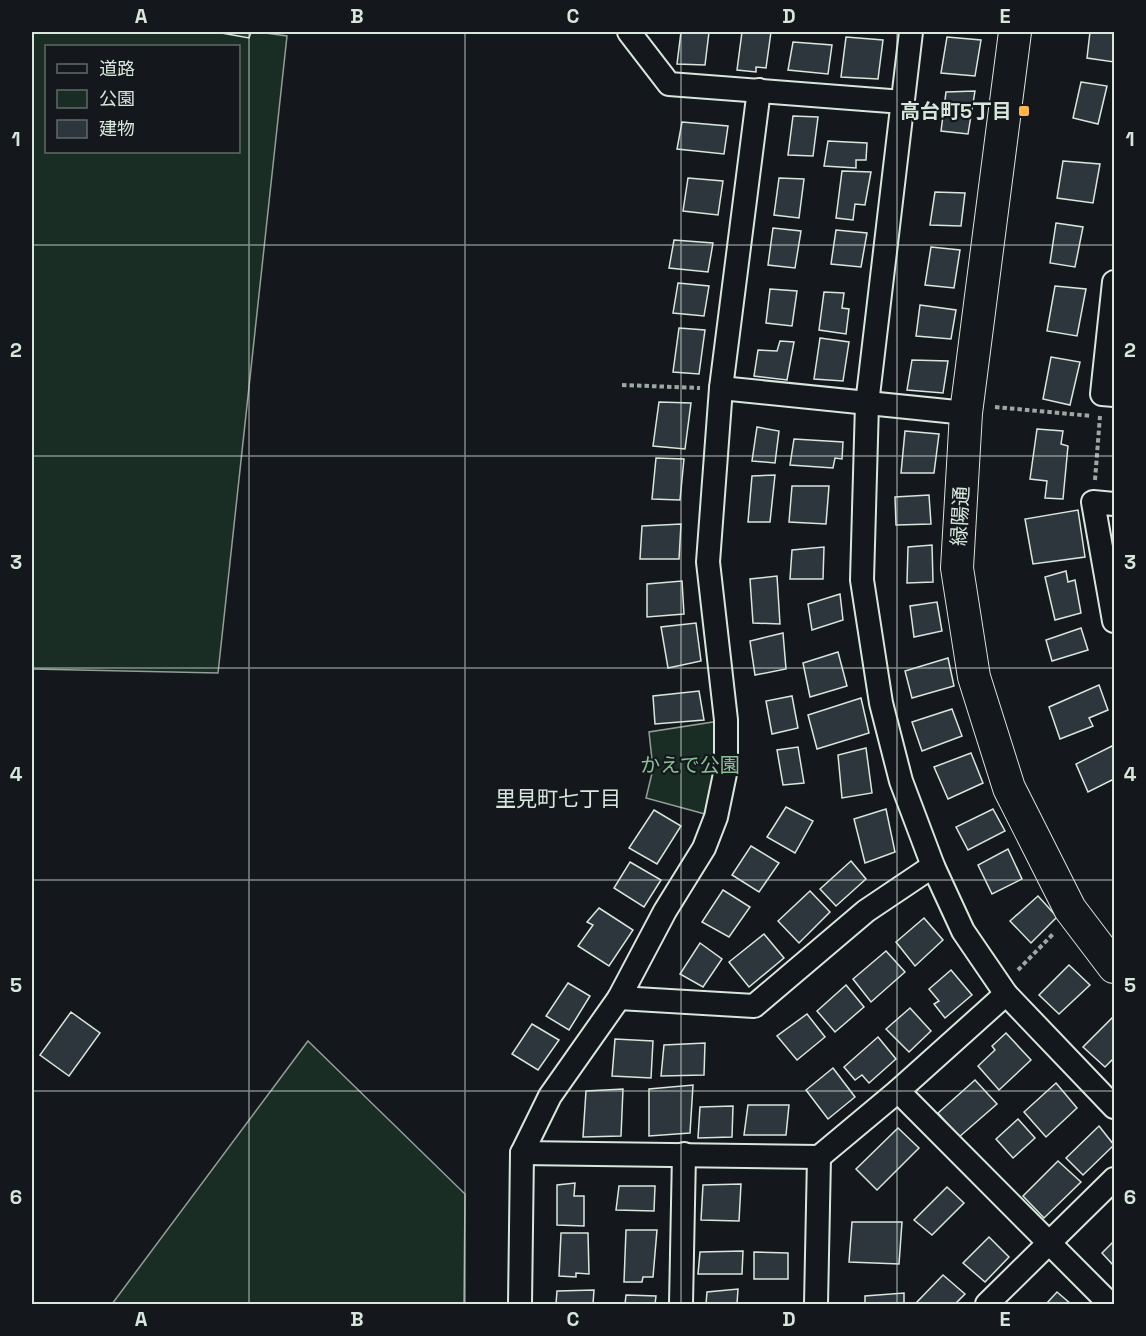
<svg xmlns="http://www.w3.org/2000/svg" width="1146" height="1336" viewBox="0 0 1146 1336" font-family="'Space Grotesk','Noto Sans JP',sans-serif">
<rect width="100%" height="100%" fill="#14181c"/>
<g fill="#1a2d24" stroke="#939e99" stroke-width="1.5" fill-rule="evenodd">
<path d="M32,32h226l29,4 -69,637 -186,-4zM46,46h192v106h-192z"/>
<path d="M726,720l-10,97 -70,-19 7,-29 -4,-37z"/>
<path d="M308,1041l157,153 -1,110h-352z"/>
</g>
<g fill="#2c363c" stroke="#d8e6dc" stroke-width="1.5">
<path d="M216,32h35l-2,6z"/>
<path d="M681,32h28l-4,33 -28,-1z"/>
<path d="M742,32h29l-5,36 -10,-1v5l-19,-2z"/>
<path d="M1090,32h24v30l-27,-4z"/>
<path d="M846,37l37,3 -5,39 -37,-2z"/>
<path d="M947,37l34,3 -6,36 -34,-3z"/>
<path d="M793,42l39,3 -4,29 -40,-4z"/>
<path d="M1081,82l26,4 -9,38 -25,-6z"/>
<path d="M975,91l-7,43 -27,-3 5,-39z"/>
<path d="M793,116l25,1 -5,39 -25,-1z"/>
<path d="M682,122l46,4 -4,28 -47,-5z"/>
<path d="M828,141l39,2 -1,17h-10v8l-32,-2z"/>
<path d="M1063,161l37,3 -7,39 -36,-5z"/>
<path d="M842,171l29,1 -6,33 -10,-1 -2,16 -17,-2z"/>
<path d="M688,178l35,3 -5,34 -35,-4z"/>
<path d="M779,178l25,1 -5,39 -25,-3z"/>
<path d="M935,192l30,1 -4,33 -31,-1z"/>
<path d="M1056,223l27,4 -8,40 -25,-4z"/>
<path d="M773,228l28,3 -6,37 -27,-3z"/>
<path d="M836,230l31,3 -6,34 -30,-3z"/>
<path d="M674,240l39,3 -5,29 -39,-4z"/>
<path d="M931,247l29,3 -6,38 -29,-3z"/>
<path d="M678,283l31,3 -5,30 -31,-3z"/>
<path d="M1055,286l31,3 -9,47 -30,-5z"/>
<path d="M770,289l27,2 -5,35 -26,-3z"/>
<path d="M824,292l20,1 -2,15 7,1 -3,25 -27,-4z"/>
<path d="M920,305l36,5 -5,29 -35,-3z"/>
<path d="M679,328l26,2 -6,44 -26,-2z"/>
<path d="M820,338l29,4 -6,39 -29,-2z"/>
<path d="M780,341l14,1 -7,38 -33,-4 4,-26 19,1z"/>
<path d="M1051,357l29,5 -10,43 -27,-6z"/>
<path d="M912,360l36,1 -5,32 -36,-3z"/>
<path d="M659,402l32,1 -6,46 -32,-3z"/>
<path d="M757,427l22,4 -4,32 -23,-2z"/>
<path d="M1037,429l26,2 -2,13 7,2 -5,53 -18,-1 2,-17 -17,-2z"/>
<path d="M905,431l34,3 -5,39h-33z"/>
<path d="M794,439l49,3 -1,17 -7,-1 -2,10 -43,-3z"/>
<path d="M656,458l28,1 -4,41 -28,-1z"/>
<path d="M775,475l-5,47h-22l4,-46z"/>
<path d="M792,486h37l-3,38 -37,-2z"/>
<path d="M929,495l2,29 -35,1 -1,-28z"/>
<path d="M1078,510l7,47 -52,7 -8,-45z"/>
<path d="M681,524l-2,35h-39l2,-33z"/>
<path d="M932,545l1,37 -26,1 1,-36z"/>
<path d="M824,547l-1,32h-33l2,-29z"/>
<path d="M1066,571l2,11 7,-2 6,33 -26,7 -10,-43z"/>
<path d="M777,576l3,48 -27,-1 -3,-44z"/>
<path d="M682,581l2,33 -37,3v-33z"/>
<path d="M840,594l3,26 -31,10 -4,-26z"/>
<path d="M937,602l5,29 -28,6 -4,-31z"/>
<path d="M696,623l5,38 -33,7 -7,-41z"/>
<path d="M1081,628l7,22 -36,11 -6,-21z"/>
<path d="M783,633l3,36 -31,6 -5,-34z"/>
<path d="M838,652l9,34 -37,11 -7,-34z"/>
<path d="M948,658l6,28 -42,12 -7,-27z"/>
<path d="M1099,685l9,25 -19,8 4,8 -33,13 -11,-32z"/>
<path d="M699,691l5,29 -49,4 -2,-28z"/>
<path d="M792,696l6,32 -26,6 -6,-33z"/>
<path d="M861,698l8,35 -52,16 -9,-34z"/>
<path d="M952,709l10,27 -40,15 -10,-29z"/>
<path d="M1114,745v34l-26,13 -12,-28z"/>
<path d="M798,747l6,36 -21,2 -6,-35z"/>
<path d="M866,748l6,45 -30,5 -4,-43z"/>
<path d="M971,753l12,30 -35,16 -14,-32z"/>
<path d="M786,807l27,14 -18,32 -28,-16z"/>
<path d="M886,809l9,43 -30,11 -11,-44z"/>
<path d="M993,809l12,22 -37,19 -12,-23z"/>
<path d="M654,810l27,16 -24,38 -28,-16z"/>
<path d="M751,846l28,17 -20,29 -27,-17z"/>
<path d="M1008,849l14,30 -30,15 -14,-29z"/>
<path d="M851,861l15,18 -30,27 -16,-17z"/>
<path d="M630,862l31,18 -17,27 -30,-19z"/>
<path d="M723,890l27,17 -21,30 -27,-15z"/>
<path d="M810,891l20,21 -31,31 -21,-22z"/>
<path d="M1038,896l19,21 -26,26 -21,-22z"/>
<path d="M599,908l34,22 -24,36 -31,-20 15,-21 -6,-3z"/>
<path d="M924,918l19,22 -28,26 -19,-24z"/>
<path d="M764,934l20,24 -35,29 -20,-25z"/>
<path d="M700,943l22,16 -19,28 -23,-13z"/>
<path d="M886,951l19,21 -34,30 -18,-23z"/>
<path d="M1069,965l21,20 -31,29 -20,-19z"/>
<path d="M951,970l21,25 -27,23 -11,-14 5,-3 -10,-12z"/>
<path d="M568,983l22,13 -21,34 -23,-14z"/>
<path d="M846,985l18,22 -29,25 -18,-21z"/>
<path d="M910,1008l21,23 -22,21 -23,-23z"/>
<path d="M71,1012l29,21 -31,43 -29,-21z"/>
<path d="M807,1014l18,23 -28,23 -20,-24z"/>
<path d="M1114,1016v42l-9,9 -22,-20z"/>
<path d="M532,1024l27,16 -21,30 -26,-16z"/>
<path d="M1006,1033l25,27 -32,30 -21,-24 17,-16 -3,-4z"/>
<path d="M878,1037l18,22 -27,24 -7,-8 -7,5 -11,-13z"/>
<path d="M615,1039l38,2 -2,37 -39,-2z"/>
<path d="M705,1043l-1,32 -43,1 3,-31z"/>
<path d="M833,1068l22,29 -27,22 -22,-29z"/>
<path d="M975,1080l22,24 -38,33 -21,-24z"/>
<path d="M1056,1083l21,25 -31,29 -22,-25z"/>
<path d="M693,1085l-3,48 -41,3v-47z"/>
<path d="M623,1089l-2,47 -38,1 3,-46z"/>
<path d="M748,1105h41l-3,30h-42z"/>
<path d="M733,1106l-1,31 -34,1 2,-31z"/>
<path d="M1018,1119l17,19 -22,20 -17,-19z"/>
<path d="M1099,1126l15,19 -31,30 -17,-17z"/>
<path d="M898,1128l21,20 -42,42 -21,-21z"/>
<path d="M1058,1161l23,21 -37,36 -21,-22z"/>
<path d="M575,1183l-1,13h10v30l-27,-1v-40z"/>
<path d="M741,1184l-2,37 -38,-1 2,-35z"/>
<path d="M619,1186h36l-1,25 -38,-1z"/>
<path d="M947,1187l17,16 -32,32 -18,-15z"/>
<path d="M852,1222h50l-3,42 -50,-2z"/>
<path d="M626,1230h31l-4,47h-10l-1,5h-18z"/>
<path d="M561,1233h27l1,41 -13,-1v4l-17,-1z"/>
<path d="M989,1237l20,20 -24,25 -22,-19z"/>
<path d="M1114,1241v25l-12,-13z"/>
<path d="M743,1251l-1,23h-44l2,-22z"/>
<path d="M754,1252l34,1v26h-34z"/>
<path d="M943,1275l22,19 -10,10h-40z"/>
<path d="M738,1289l-1,15h-31l1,-12z"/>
<path d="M594,1290l-1,14h-37l1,-13z"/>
<path d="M1057,1292l14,12h-25z"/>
<path d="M904,1293v11h-39v-8z"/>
<path d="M626,1295l30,1 -1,8h-30z"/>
</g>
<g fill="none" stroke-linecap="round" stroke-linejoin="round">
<g stroke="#d8e6dc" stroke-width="26">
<g id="street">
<path d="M629,32l40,52 234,18"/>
<path d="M911,32l-44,372 -5,176 19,123 20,78 32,85 30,65 43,63 108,113"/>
<path d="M1114,282l-12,112 12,1"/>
<path d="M721,388l245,25"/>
<path d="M1114,504l-21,-2 21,119"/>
<path d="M619,998l135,8 112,-95 67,-45"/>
<path d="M898,1091l212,213"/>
<path d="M522,1153l297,4 79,-66 108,-97"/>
<path d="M520,1304l2,-151 28,-57 69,-98 46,-87 39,-63 12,-31 10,-48v-49l-18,-158 13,-174 38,-298"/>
<path d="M681,1304l3,-150"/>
<path d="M816,1304l3,-147"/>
<path d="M987,1304l127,-125"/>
</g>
</g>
<g stroke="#d8e6dc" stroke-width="34">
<path id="secondary" d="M1015,32l-49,381 -9,155 17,109 35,111 61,121 44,58"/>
</g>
<g stroke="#9da8a2" stroke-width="4" stroke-dasharray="4.5 3" stroke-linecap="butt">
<path d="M622,385l78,3"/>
<path d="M995,407l97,9"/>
<path d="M1095,480l5,-64"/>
<path d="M1018,970l35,-36"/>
</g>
<use href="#street" stroke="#14181c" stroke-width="22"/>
<use href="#secondary" stroke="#14181c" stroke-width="32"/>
</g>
<path fill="none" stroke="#d8e6dc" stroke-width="1.5" stroke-opacity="0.55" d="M249,32v1272M465,32v1272M681,32v1272M897,32v1272M32,245h1082M32,456h1082M32,668h1082M32,880h1082M32,1091h1082"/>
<rect fill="#ffb74d" stroke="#14181c" stroke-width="2" x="1018" y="105" width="12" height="12" rx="3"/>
<g text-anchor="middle" stroke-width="4.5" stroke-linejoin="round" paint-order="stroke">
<g font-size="20" font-weight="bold" fill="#d8e6dc" stroke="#14181c" text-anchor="end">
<text x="1012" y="118">高台町5丁目</text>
</g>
<g font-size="20" fill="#d8e6dc" stroke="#14181c">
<text transform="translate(960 516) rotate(-87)" y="7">緑陽通</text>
</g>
<g font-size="20" fill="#8ac095" stroke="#14181c">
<text x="690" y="772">かえで公園</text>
</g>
<g font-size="21" fill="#d8e6dc" stroke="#14181c">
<text x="558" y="806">里見町七丁目</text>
</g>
</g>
<rect width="1146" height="1336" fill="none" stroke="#14181c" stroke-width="66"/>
<rect x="45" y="45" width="195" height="108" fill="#14181c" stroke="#626a69" stroke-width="1.5"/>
<rect x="57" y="64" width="30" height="9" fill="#14181c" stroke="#626a69" stroke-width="1.5"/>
<text x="99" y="75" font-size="18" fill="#d8e6dc">道路</text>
<rect x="57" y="90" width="30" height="18" fill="#1a2d24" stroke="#626a69" stroke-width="1.5"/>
<text x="99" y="105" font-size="18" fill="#d8e6dc">公園</text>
<rect x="57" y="120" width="30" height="18" fill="#2c363c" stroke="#626a69" stroke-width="1.5"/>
<text x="99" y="135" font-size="18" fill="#d8e6dc">建物</text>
<rect x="33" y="33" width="1080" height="1270" fill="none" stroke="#d8e6dc" stroke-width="2"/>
<g font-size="20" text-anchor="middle" font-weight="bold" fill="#d8e6dc">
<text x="141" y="23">A</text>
<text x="357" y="23">B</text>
<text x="573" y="23">C</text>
<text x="789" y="23">D</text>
<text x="1005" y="23">E</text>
<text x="16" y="146">1</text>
<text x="1130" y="146">1</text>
<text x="16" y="357">2</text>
<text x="1130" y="357">2</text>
<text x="16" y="569">3</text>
<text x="1130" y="569">3</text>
<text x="16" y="781">4</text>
<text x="1130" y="781">4</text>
<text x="16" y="992">5</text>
<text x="1130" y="992">5</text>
<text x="16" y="1204">6</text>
<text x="1130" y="1204">6</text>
<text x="141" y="1326">A</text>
<text x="357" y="1326">B</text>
<text x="573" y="1326">C</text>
<text x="789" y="1326">D</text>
<text x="1005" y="1326">E</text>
</g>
</svg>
